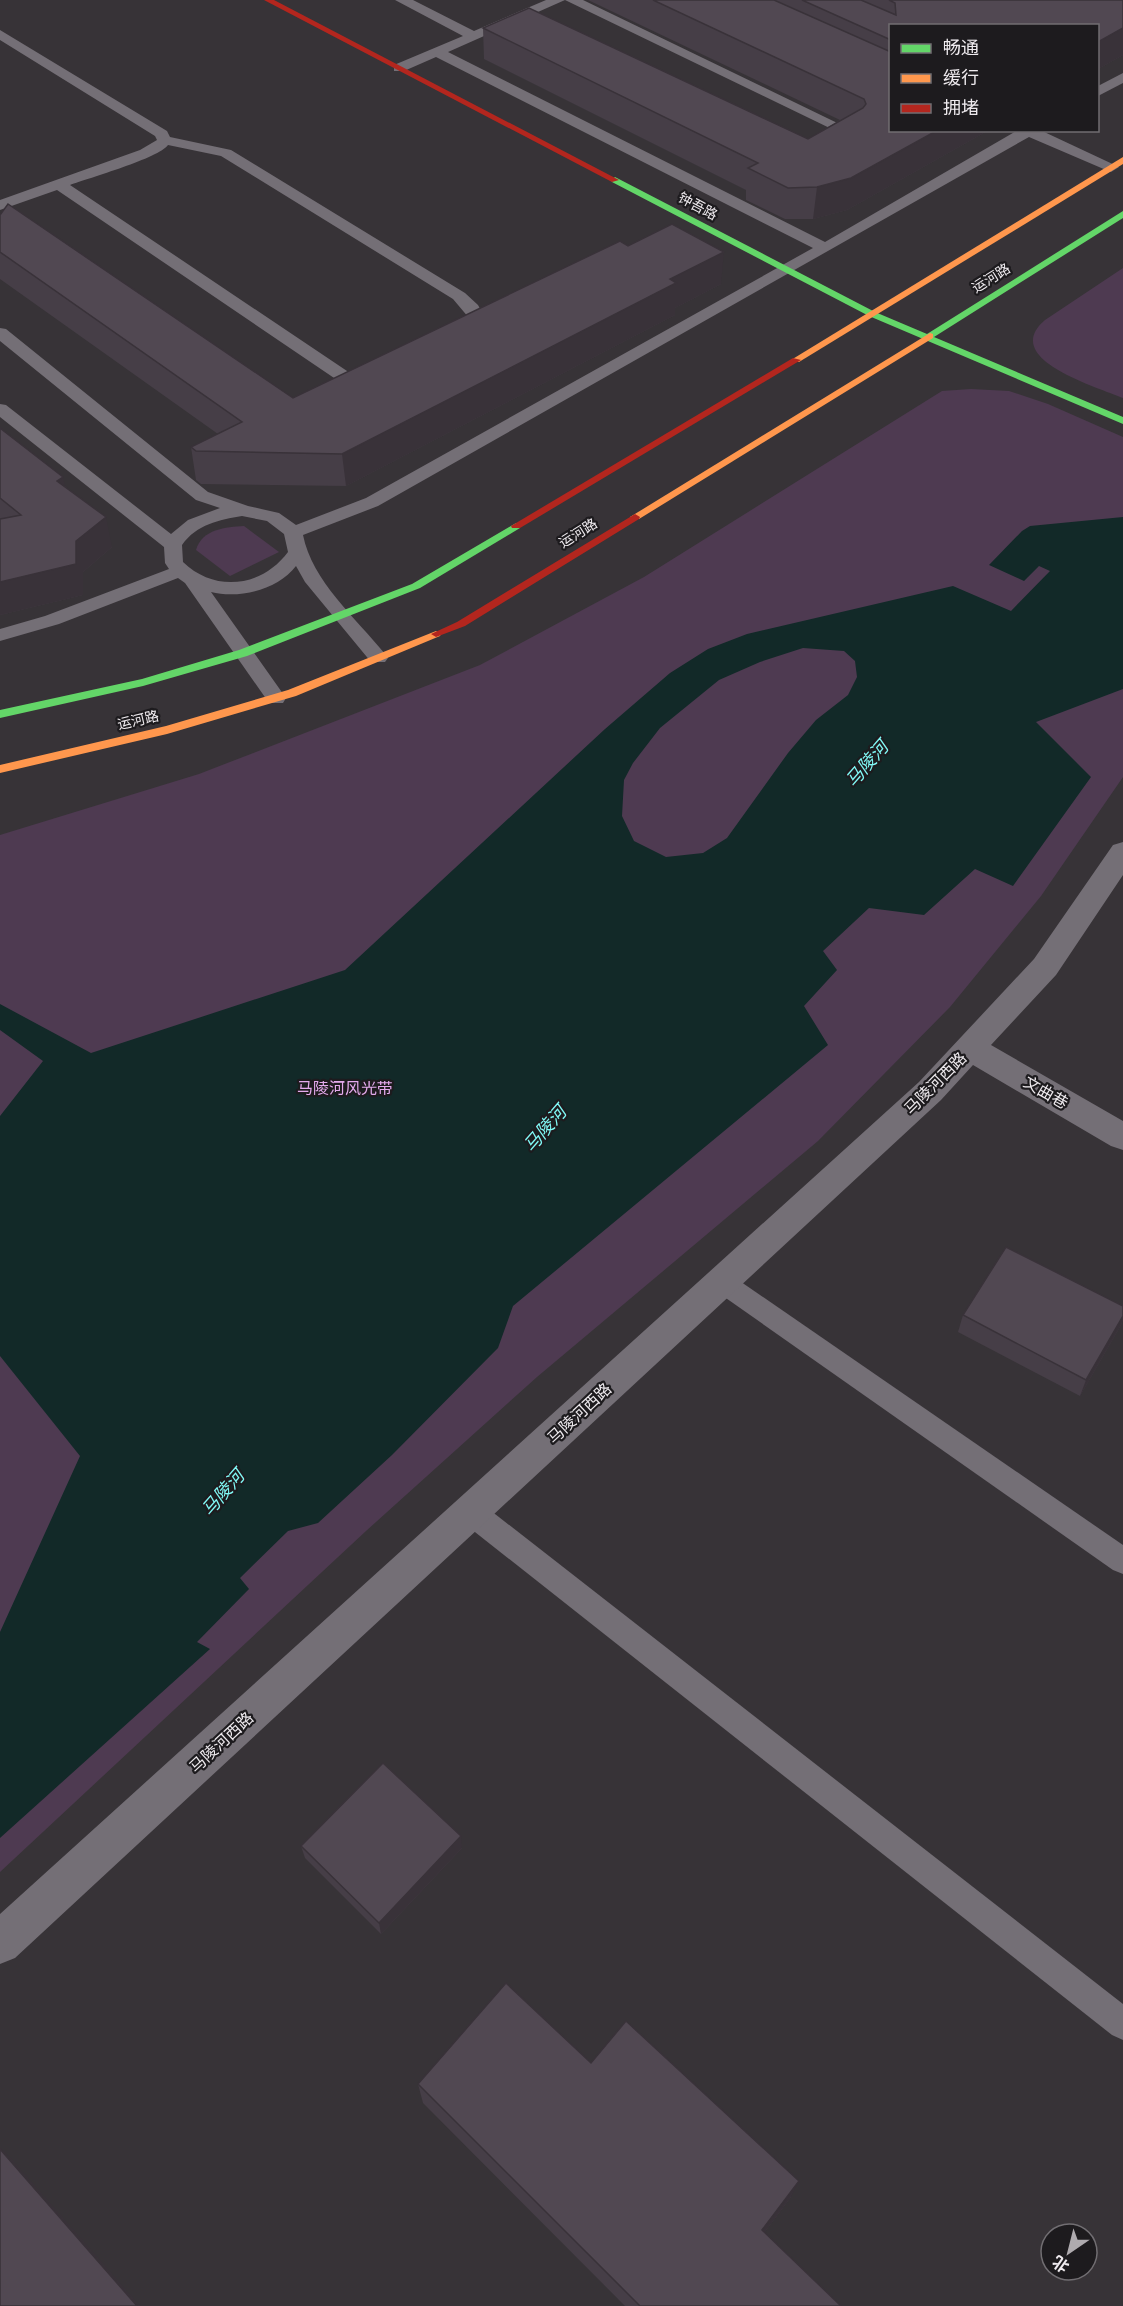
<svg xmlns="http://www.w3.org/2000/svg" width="1123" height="2306" viewBox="0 0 1123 2306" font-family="Signika,'Noto Sans SC',sans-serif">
<rect width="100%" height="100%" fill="#373337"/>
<g fill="#4e3a51">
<path d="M1123,268v130c-25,-11 -124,-39 -78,-78z"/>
<path d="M971,389l38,2 39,13 75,33v340l-82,119 -91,111 -132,134 -281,236 -171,154 -366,341v-1037l199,-61 281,-109 164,-88 298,-186z"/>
<path d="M244,526l35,26 -49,24 -34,-26c6,-21 30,-23 48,-24z"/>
</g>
<path fill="#122928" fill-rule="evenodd" d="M1123,517v172l-87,33 55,55 -78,109 -38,-17 -51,46 -55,-7 -46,43 14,19 -33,36 24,39 -315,261 -15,42 -106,107 -74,68 -30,8 -48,47 9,11 -52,53 13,7 -210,189v-206l80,-176 -80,-100v-240l43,-55 -43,-31v-26l91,49 254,-83 260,-241 65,-56 38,-24 39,-15 206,-48 58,25 39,-40 -11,-5 -15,15 -35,-16 33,-34 8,-5zM803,648l41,3 11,10 2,16 -9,18 -32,25 -28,33 -61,85 -24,15 -37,4 -32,-16 -12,-25 2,-36 9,-17 27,-35 59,-48 41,-18z"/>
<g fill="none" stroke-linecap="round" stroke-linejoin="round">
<g fill="#746f76" fill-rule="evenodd">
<path d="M395,0h18l61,31 72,-31h19l-117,52 377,190 193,-112h22l79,37 -8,5 -5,-2 -77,-33 -651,369 -75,29c9,46 53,83 82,119l3,4 -3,4h-14l-66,-80 -9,-16c-18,24 -57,33 -85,26l75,106 -3,5h-14l-84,-120 -7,-5 -119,46 -59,17v-12l45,-13 124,-47 -4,-6 -1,-16 -164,-130v-13l6,1 165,129 17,-14 32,-12 -24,-8 -196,-159v-13l6,1 202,163 40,14 31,7 17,12 70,-27 447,-250 -377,-191 -32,14h-10v-6l69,-29zM242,516l25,5 17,13 4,18c-26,35 -73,41 -105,10l-1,-17c15,-21 37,-25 60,-29z"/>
<path d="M565,0h18l277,134 -10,8h-10l-2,-3 4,-5z"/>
<path d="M0,30l167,101 3,6 61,13 234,143 13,12 7,13 -5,13 -11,10h-12l-2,-4 11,-12 3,-7 -16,-19 -232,-143 -53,-11c-9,13 -79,33 -98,40l280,188 28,1 3,4 -3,4h-38l-283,-192 -57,20v-10l140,-50 17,-10 -2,-4 -155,-96z"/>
<path d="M1123,73v10l-25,13v-10z"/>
<path d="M722,1271l9,4 392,270v29l-10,-4 -400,-281 -4,-7 4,-7z"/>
<path d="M471,1500l10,3 642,501v36l-11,-5 -651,-514 -4,-9 4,-9z"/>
</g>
<path fill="#746f76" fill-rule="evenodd" d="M1123,842v33l-67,100 -65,70 132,76v29l-12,-4 -138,-81 -32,35 -926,858 -15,6v-50l919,-832 115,-123 79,-114z"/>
<g fill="#63d668" fill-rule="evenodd">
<path d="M615,177l260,135 52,22 196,-123v7l-189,119 189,80v7l-254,-108 -257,-134 -1,-2z"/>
<path d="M516,523l4,1v4l-100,60 -173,68 -104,30 -143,32v-8l142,-31 97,-29 173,-66z"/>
</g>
<g fill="#ff974d" fill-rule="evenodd">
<path d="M1123,157v7l-324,198 -8,-2z"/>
<path d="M930,333l3,1v4l-294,181h-8l-1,-2z"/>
<path d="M436,631l5,3 -1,2 -144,60 -129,38 -167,39v-8l166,-39 122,-36z"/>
</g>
<g fill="#b3261e" fill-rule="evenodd">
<path d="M264,0h10l345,180 -7,2z"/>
<path d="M793,358l8,2 -281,168h-8l-1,-2z"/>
<path d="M635,514l5,3 -1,2 -174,107 -29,11 -5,-3 26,-12z"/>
</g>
</g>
<g fill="#463e47">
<path d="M588,0h535v55l-25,14v-43h-207v104h98l-142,80 -34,9h-28l-39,-19v-10l-262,-131 -1,-31 325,111 32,-19z"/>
<path d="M0,215l293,183 335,-152 93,38 -46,24v7l-329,171 -145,-2 -5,-4 -5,-33 27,-13 -218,-155z"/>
<path d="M0,428l66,59 46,60 -29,25v23l-83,20z"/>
<path d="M1123,1306v13l-2,6 -41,71 -122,-64 5,-17z"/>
<path d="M301,1846l161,2 -81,86 -76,-76z"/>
<path d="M591,2063l200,134 -27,36 77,73h-216l-202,-203 -5,-19z"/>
</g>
<g fill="#393239">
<path d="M1123,28v27l-25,14v-27z"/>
<path d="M938,130h51l-142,80 -34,9 4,-32z"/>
<path d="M724,252l-3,32 -46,24v7l-329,171 -4,-32 328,-175z"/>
<path d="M63,477l7,31 -13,-27z"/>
<path d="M106,517l6,30 -29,25v23l-83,20v-33l76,-41z"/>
<path d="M1123,1316v3l-2,6 -41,71 6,-16z"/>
<path d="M461,1836l1,12 -81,86 -2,-11z"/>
<path d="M0,2148l7,6 133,152h-3l-137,-157z"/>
<path d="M799,2181l-8,16 -36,48 7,-15z"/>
</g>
<g fill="#514852" stroke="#393239" stroke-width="1.5">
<path d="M653,0h121l117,52v78h47l-87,48 -34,9 -29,1 -40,-20 10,-5 -275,-135 46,-20 279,131 55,-31 3,-4 -2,-5z"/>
<path d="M802,0h59l35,15 -1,-12 -6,-3h234v28l-25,14v-16h-207v14z"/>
<path d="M8,204l285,194 327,-157 8,5 44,-22 52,28 -54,27 6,4 -334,171 -146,-3 -5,-4 51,-25 -242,-170v-37z"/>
<path d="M0,428l63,49 -6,4 49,36 -30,24v23l-76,18v-63l21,-4 -21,-17z"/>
<path d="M1006,1247l117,59v10l-37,64 -123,-65z"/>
<path d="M383,1763l78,73 -82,87 -78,-77z"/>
<path d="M506,1983l85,80 35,-42 173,160 -37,49 79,76h-201l-222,-222z"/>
<path d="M0,2149l137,157h-137z"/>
</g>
<g text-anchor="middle" stroke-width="4.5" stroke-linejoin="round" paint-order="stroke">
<g font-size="14" fill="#efebef" stroke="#1d1b1e">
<text transform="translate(698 206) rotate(28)" y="5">钟吾路</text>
<text transform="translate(991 278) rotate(-32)" y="5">运河路</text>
<text transform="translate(578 533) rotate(-32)" y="5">运河路</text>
<text transform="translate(138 720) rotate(-13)" y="5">运河路</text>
</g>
<g font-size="16" fill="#efebef" stroke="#1d1b1e">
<text transform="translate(935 1083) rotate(-45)" y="6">马陵河西路</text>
<text transform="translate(1046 1092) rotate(30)" y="6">文曲巷</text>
<text transform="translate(579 1413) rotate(-43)" y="6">马陵河西路</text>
<text transform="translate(221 1742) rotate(-43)" y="6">马陵河西路</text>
</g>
<g font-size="16" fill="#e3aaec" stroke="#1d1b1e">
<text x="345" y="1094">马陵河风光带</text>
</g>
<g font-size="18" font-style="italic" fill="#81faf7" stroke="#1d1b1e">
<text transform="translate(867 764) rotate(-49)" y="6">马陵河</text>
<text transform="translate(545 1129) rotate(-49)" y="6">马陵河</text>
<text transform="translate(223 1493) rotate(-49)" y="6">马陵河</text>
</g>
</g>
<rect x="889" y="24" width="210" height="108" fill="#1d1b1e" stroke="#716e72" stroke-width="1.5"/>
<rect x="901" y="44" width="30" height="9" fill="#63d668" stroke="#716e72" stroke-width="1.5"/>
<text x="943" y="54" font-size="18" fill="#efebef">畅通</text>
<rect x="901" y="74" width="30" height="9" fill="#ff974d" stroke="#716e72" stroke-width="1.5"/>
<text x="943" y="84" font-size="18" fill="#efebef">缓行</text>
<rect x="901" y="104" width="30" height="9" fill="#b3261e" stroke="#716e72" stroke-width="1.5"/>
<text x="943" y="114" font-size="18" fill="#efebef">拥堵</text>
<g transform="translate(1069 2252) rotate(215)"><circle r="28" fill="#1d1b1e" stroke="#716e72" stroke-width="1.5"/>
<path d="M0-4.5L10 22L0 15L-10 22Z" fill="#afabaf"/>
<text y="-9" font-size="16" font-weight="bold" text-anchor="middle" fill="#efebef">北</text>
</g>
</svg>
